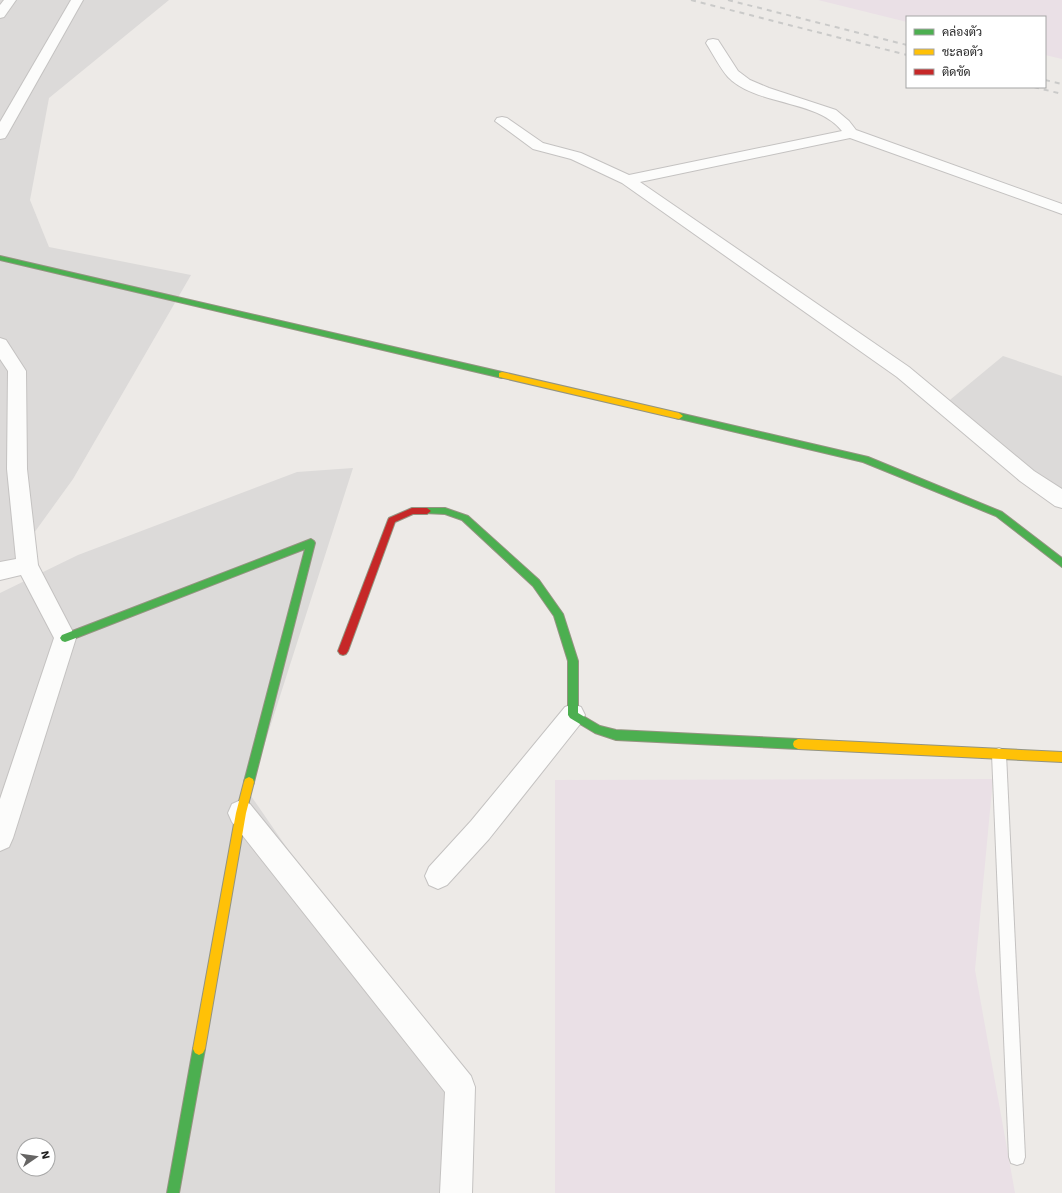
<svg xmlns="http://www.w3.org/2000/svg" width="1062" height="1193" viewBox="0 0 1062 1193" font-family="'Work Sans',Sarabun,sans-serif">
<rect width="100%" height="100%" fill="#edeae7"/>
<g fill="#dcdad9" fill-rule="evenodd">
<path d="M0,0h169l-120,98 -19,102 19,47 142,28 -118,204 -73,101z"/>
<path d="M1003,356l59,20v121l-117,-93z"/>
<path d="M353,468l-104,325 208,301 -4,99h-453v-600l78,-38 219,-83zM24,1145h24v24h-24z"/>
</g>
<g fill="#eae0e6">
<path d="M818,0h244v59l-17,-4v-38h-138v5z"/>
<path d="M993,779l-18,191 40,223h-460v-413z"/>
</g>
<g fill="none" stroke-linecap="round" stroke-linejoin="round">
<g stroke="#c4c2c1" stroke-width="2">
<path id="lane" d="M999,748l5,2 2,4 19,403 -2,6 -6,2 -6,-2 -2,-6 -17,-403 2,-4z"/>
</g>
<g stroke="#c4c2c1" stroke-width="2">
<g id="street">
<path d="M4,0h12l-12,17 -4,1v-13z"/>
<path d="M71,0h12l-76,135 -2,3 -5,1v-17z"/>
<path d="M713,39l5,1 20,31 12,9 19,8 67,22 13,11 7,9 206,74v10l-212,-76 -210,44 269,185 125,104 28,18v19l-7,-2 -35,-25 -123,-104 -275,-194 -51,-24 -38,-10 -38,-28 2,-3 5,-1 5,1 36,25 38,10 48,22 213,-44c-25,-32 -86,-25 -114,-54 -8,-9 -15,-23 -22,-34l2,-3z"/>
<path d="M0,338l6,2 20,31 1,98 11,96 38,73 -63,200 -4,9 -9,4v-52l54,-161 -33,-63 -21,5v-18l16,-3 -9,-90 1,-98 -8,-12z"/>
<path d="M573,704l8,3 4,8 -4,8 -92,116 -42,46 -9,4 -9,-4 -4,-9 4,-9 42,-46 94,-114z"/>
<path d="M241,800l9,4 221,272 4,11 -3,106h-32l5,-101 -213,-270 -4,-9 4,-9z"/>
</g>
</g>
<g stroke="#949481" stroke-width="2">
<g id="fast">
<path d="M0,256l502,116 4,3 -4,3 -502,-118z"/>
<path d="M679,413l189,44 134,55 60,46v9l-66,-51 -133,-54 -187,-44 -1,-2 1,-2z"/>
<path d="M427,508h18l23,8 71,64 24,34 15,47v52l22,13 16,4 182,9 4,2 1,3 -1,3 -4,2 -182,-9 -21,-7 -25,-15 -2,-3v-54l-14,-45 -21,-30 -71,-66 -17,-6 -21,-1 -1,-2 1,-2z"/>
<path d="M311,539l3,2 1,2 -61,239 -1,3 -4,2 -4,-2 -1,-3 61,-233 -237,92 -3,1 -3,-1 -2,-3 2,-3z"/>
<path d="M199,1043l4,2 2,4 -26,144h-12l26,-144 2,-4z"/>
</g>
</g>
<g stroke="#949481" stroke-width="2">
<g id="slow">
<path d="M502,372l177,41 4,3 -4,3 -180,-42v-4z"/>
<path d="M798,739l264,13v10l-264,-13 -4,-2 -1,-3 1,-3z"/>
<path d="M249,777l4,2 1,3 -8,31 -41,236 -2,4 -4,2 -4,-2 -2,-4 43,-236 8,-31 1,-3z"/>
</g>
</g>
<g stroke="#949481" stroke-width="2">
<path id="jam" d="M412,508h15l4,3 -4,3h-14l-18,8 -47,129 -2,3 -3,1 -3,-1 -2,-3 50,-131 1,-2z"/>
</g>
<use href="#lane" fill="#fcfcfb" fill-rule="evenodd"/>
<use href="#street" fill="#fcfcfb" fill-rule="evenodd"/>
<use href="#fast" fill="#4caf50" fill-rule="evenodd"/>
<use href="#slow" fill="#ffc107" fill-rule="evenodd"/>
<use href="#jam" fill="#c62828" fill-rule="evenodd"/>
<g stroke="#cacac9" stroke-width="2" stroke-dasharray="5 5" stroke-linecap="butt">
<path d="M691,0l216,55"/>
<path d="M728,0l179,45"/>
<path d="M1045,80l17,4"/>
<path d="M1034,87l28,7"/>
</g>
</g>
<rect x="906" y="16" width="140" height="72" fill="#ffffff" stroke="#a5a5a5"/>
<rect x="914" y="29" width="20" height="6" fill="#4caf50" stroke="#a5a5a5"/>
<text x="942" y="36" font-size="12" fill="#1e1e1e">คล่องตัว</text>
<rect x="914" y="49" width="20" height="6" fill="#ffc107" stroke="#a5a5a5"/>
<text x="942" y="56" font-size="12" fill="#1e1e1e">ชะลอตัว</text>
<rect x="914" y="69" width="20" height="6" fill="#c62828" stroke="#a5a5a5"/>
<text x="942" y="76" font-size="12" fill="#1e1e1e">ติดขัด</text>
<g transform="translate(36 1157) rotate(77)"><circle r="19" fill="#ffffff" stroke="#a5a5a5"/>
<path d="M0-3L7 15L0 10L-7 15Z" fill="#666564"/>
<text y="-6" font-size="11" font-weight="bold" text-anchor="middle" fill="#1e1e1e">N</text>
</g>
</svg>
